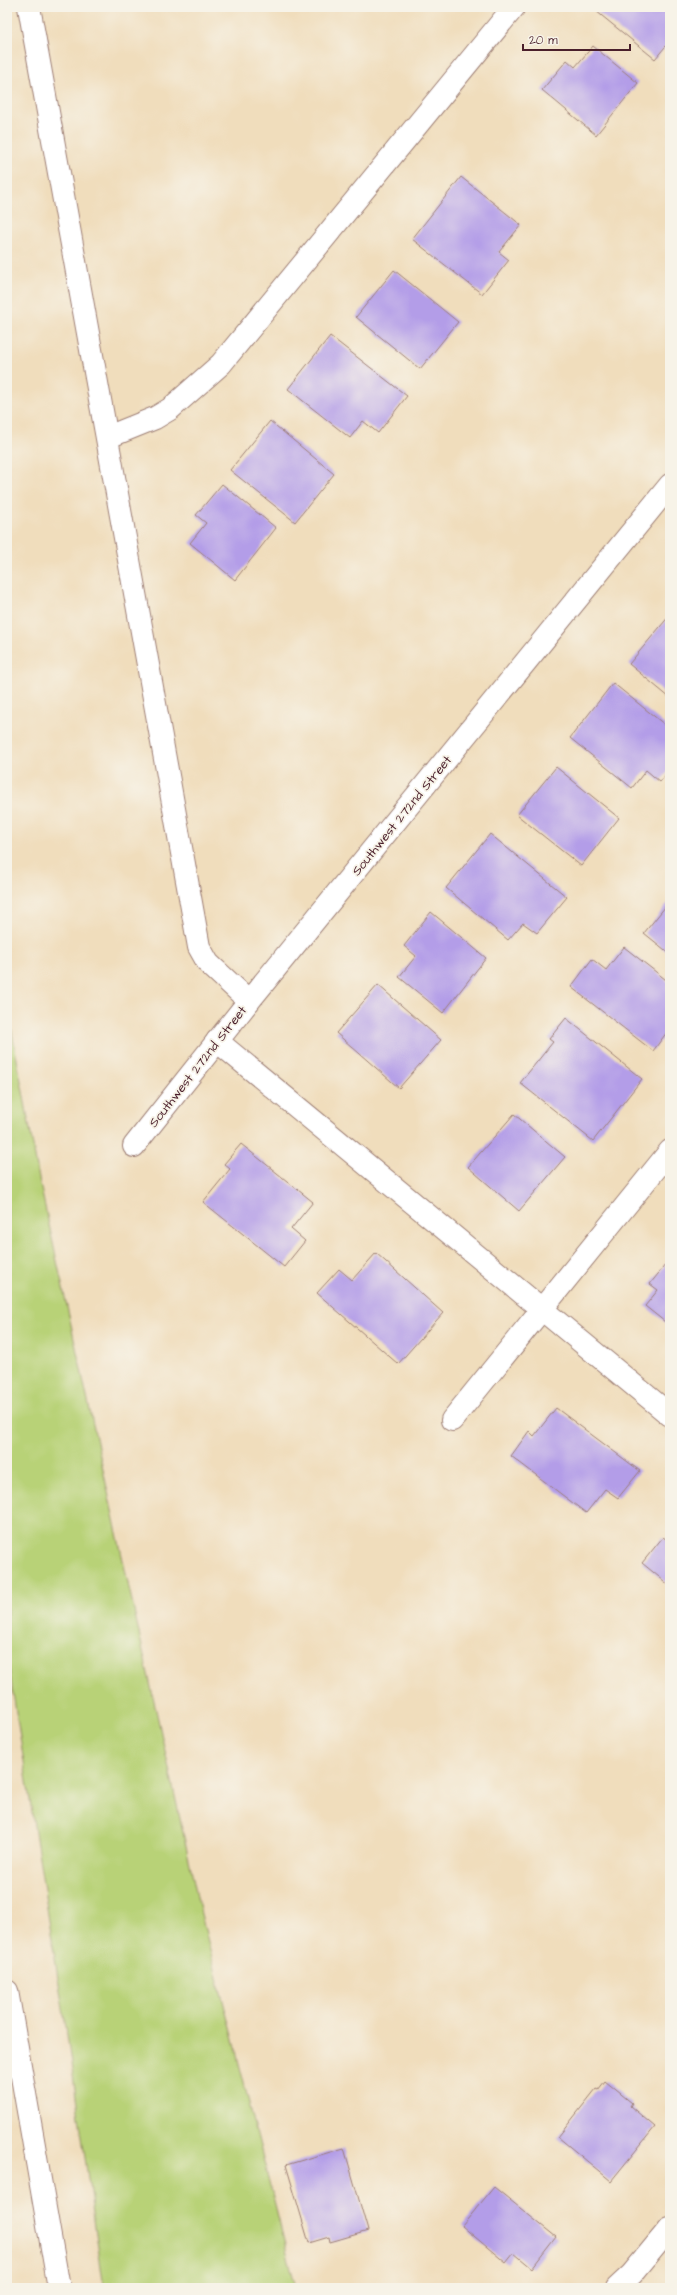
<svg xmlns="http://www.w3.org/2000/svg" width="677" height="2295" viewBox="0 0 677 2295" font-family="'Architects Daughter',sans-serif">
<rect width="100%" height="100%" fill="#f7f3e8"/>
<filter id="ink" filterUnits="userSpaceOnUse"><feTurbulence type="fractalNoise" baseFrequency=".025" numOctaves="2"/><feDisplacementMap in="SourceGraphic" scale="8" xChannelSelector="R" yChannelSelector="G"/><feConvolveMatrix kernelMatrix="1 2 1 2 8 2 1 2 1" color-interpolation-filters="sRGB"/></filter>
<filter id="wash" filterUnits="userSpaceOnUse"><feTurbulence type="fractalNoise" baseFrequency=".012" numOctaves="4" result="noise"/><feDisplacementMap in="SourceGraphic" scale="16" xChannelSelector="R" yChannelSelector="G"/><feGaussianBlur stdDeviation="0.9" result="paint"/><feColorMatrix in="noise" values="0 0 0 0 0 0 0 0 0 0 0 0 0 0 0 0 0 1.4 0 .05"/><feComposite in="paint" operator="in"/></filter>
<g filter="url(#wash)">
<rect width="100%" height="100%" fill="#f0ddbc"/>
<path fill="#b8d277" stroke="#817851" d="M7,1005l33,179 161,730 95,374h-192l-38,-260 -59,-373z"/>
<g id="blocks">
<g fill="#b39de8">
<path d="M600,7h70v34l-15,18 -59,-48z"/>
<path d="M593,46l45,37 -42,52 -54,-45 25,-30 8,7z"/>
<path d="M461,177l60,48 -22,27 10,8 -27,34 -70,-55z"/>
<path d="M394,270l64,52 -38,47 -64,-52z"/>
<path d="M330,336l77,60 -29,37 -15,-12 -13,17 -62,-49z"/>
<path d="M270,421l64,53 -39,48 -65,-52z"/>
<path d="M222,484l54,44 -41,52 -45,-37 16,-20 -10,-8z"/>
<path d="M670,615v83l-41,-34z"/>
<path d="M613,683l57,46v40l-10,13 -14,-12 -14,18 -62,-50z"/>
<path d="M556,767l63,51 -38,48 -64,-51z"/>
<path d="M490,834l77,63 -30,36 -14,-10 -15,17 -62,-52z"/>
<path d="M670,901v53l-26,-21z"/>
<path d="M431,912l55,46 -43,55 -44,-36 17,-21 -12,-10z"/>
<path d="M624,947l46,36v45l-17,23 -82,-64 21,-28 14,11z"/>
<path d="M378,985l63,55 -42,48 -63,-55z"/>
<path d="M566,1018l76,61 -49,62 -73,-58 33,-41 -4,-3z"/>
<path d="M514,1114l51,43 -46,54 -51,-44z"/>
<path d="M241,1144l72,58 -22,27 14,12 -21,26 -81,-65 27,-33 -6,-5z"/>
<path d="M376,1253l67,60 -45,51 -81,-71 22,-24 13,11z"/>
<path d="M670,1259v67l-25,-20 13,-16 -8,-6z"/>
<path d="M556,1408l84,63 -22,27 -13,-9 -19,24 -75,-57 18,-25 5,5z"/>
<path d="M663,1537l7,5v44l-28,-23z"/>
<path d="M605,2081l27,22 -2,3 25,21 -44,54 -53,-44 38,-48 2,1z"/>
<path d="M344,2148l24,83 -38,11 -1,-5 -20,6 -23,-78z"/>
<path d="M494,2187l62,50 -24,31 -18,-15 -8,10 -44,-37z"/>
</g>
</g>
</g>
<g filter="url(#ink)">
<use href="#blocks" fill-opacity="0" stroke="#9d7e74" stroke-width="1"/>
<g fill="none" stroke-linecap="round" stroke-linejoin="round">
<g stroke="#9d7e74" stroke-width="24">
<g id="minor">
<path d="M29,7l170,940 9,16 41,38"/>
<path d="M108,437l47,-19 15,-9 51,-45 293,-357"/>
<path d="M217,1041l453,374"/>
<path d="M134,1146l115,-145 421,-516"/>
<path d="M452,1420l218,-269"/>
<path d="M617,2288l15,-14 38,-46"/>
</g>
</g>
<g stroke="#9d7e74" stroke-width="24">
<path id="highway" d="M7,1991l52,297"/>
</g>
<use href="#minor" stroke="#fff" stroke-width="22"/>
<use href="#highway" stroke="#fff" stroke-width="22"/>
</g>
</g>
<g text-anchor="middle" stroke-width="3.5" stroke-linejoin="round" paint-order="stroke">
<g font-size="13" fill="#4a1f2b" stroke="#f7f3e8">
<text transform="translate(401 815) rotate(-51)" y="5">Southwest 272nd Street</text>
<text transform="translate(197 1066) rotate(-52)" y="5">Southwest 272nd Street</text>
</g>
</g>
<rect width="677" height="2295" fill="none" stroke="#f7f3e8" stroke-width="24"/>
<path d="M523 44v6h107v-6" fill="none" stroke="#4a1f2b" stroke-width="2"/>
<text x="529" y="44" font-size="12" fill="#4a1f2b" stroke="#f7f3e8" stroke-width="3" paint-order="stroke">20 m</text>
</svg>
